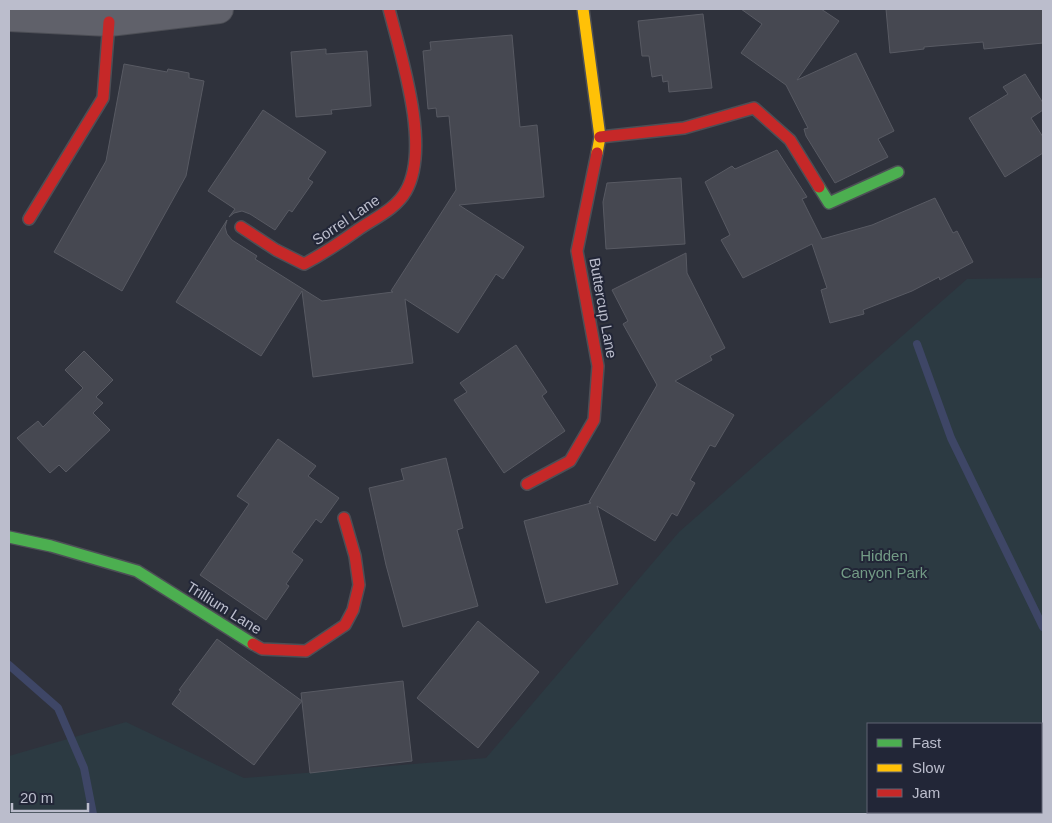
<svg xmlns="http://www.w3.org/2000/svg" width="1052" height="823" viewBox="0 0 1052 823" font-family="Helvetica,sans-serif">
<rect width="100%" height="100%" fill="#2f323c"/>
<path fill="#2c3a42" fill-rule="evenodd" d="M1043,278v536h-1034v-58l117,-34 118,56 242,-20 193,-226 288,-253zM868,724h173v88h-173z"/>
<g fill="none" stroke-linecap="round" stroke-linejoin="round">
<g stroke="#3e4666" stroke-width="8">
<path d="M917,344l34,94 92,189"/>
<path d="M9,665l49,43 26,60 9,46"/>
</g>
</g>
<g fill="#464851" stroke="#585a63">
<path d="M741,9h80l18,12 -42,59 59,-27 38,78 -16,8 10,18 -53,26 -29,-47 -2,-7 4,-1 -22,-43 -45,-32 21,-29z"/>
<path d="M886,9h157v34l-59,6 -1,-7 -59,5v2l-34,4z"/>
<path d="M703,14l9,74 -43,4 -1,-11 -5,1 -1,-7 -10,2 -3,-21h-7l-4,-35z"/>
<path d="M512,35l8,92 17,-2 7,72 -85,8 65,42 -21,32 -7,-5 -38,59 -53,-34 8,64 -100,14 -11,-86 -41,65 -85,-54 51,-82 -2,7 2,7 5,6 25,16 -2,3 67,42 71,-9 -2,-1 65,-101 -7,-74 -12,1 -1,-9 -8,1 -5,-58 8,-1 -1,-8z"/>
<path d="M326,49v5l41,-3 4,55 -40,4 1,4 -36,3 -5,-65z"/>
<path d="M124,64l43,8 1,-3 21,4v5l15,3 -18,95 -64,115 -68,-39 52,-91z"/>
<path d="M1025,74l18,29v7l-12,8 12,19v16l-38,24 -36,-59 39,-24 -5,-7z"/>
<path d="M263,110l63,42 -18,27 5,3 -21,30 -3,-2 -14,20 -25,-16 -8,-3 -8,2 -5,4 6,-8 -27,-18z"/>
<path d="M777,150l30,47 -5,2 20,40 50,-14 63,-27 18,35 4,-2 16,31 -33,18 -1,-3 -27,14 -49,19 1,4 -34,9 -9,-33 6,-2 -15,-44 -69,34 -22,-38 9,-5 -25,-53 27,-16 3,3z"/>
<path d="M681,178l4,66 -79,5 -3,-47 4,-19z"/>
<path d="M686,253l1,20 38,75 -15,8 2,4 -37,21 59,34 -19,32 -5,-2 -20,35 5,3 -18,33 -5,-3 -17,28 -58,-35 21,78 -72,19 -22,-82 67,-18 -2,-1 68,-117 -34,-61 5,-3 -16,-31z"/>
<path d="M516,345l31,47 -5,4 23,35 -61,42 -50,-73 13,-8 -7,-9z"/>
<path d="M84,351l29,29 -17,17 7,6 -10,10 17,17 -44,42 -7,-7 -9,8 -33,-35 21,-17 5,6 40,-39 -18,-18z"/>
<path d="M278,439l38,27 -8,10 31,22 -18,25 -5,-4 -24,33 11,8 -17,24 3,2 -23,34 -66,-45 49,-71 -12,-8z"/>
<path d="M446,458l17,70 -6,2 21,76 -75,21 -17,-62 -17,-77 35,-8 -3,-11z"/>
<path d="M478,621l61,51 -61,76 -61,-50z"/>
<path d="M217,639l85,62 -48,64 -82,-61 9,-13 -2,-1z"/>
<path d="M403,681l9,80 -102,12 -9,-80z"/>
</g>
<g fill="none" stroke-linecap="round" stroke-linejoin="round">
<g stroke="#4d4f56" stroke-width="30">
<path id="street" d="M9,17l100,5 110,-13"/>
</g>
<g stroke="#4d4f56" stroke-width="14">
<g id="fast">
<path d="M819,187l10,16 69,-31"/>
<path d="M9,537l42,9 86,25 116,73"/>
</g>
</g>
<g stroke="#4d4f56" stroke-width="14">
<path id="slow" d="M583,9l17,128 -3,16"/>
</g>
<g stroke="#4d4f56" stroke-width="14">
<g id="jam">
<path d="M600,137l84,-9 70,-20 36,32 29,47"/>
<path d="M29,219l74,-121 6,-76"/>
<path d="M241,227l35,23 28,14c19,-10 37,-22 55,-35 16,-11 37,-20 47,-38 25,-44 -5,-135 -17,-182"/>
<path d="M527,484l43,-23 24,-41 4,-54 -21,-115 20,-98"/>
<path d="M253,644l9,5 44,2 39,-26 8,-15 6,-25 -4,-29 -11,-38"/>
</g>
</g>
<use href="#street" stroke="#60616a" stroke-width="28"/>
<use href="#fast" stroke="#4caf50" stroke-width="11"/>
<use href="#slow" stroke="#ffc107" stroke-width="11"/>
<use href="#jam" stroke="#c62828" stroke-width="11"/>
</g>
<g text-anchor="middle" stroke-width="4" stroke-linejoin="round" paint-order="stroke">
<g font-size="15" fill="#bbbdcc" stroke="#222637">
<text transform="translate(346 220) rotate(-34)" y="5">Sorrel Lane</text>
<text transform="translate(603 308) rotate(80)" y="5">Buttercup Lane</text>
<text transform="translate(224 608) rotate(32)" y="5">Trillium Lane</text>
</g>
<g font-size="15" fill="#739b86" stroke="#222637">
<text x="884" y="561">Hidden<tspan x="884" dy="17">Canyon Park</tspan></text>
</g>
</g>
<rect width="1052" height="823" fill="none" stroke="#bbbdcc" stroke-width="20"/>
<rect x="867" y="723" width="175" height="90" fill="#222637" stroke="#5f6273"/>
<rect x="877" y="739" width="25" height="8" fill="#4caf50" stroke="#5f6273"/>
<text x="912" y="748" font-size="15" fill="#bbbdcc">Fast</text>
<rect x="877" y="764" width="25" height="8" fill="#ffc107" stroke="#5f6273"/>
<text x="912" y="773" font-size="15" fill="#bbbdcc">Slow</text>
<rect x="877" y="789" width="25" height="8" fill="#c62828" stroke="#5f6273"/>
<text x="912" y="798" font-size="15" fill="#bbbdcc">Jam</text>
<path d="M12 803v8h76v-8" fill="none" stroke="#bbbdcc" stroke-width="2.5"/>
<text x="20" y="803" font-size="15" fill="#bbbdcc" stroke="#222637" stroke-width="4" paint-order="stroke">20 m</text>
</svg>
